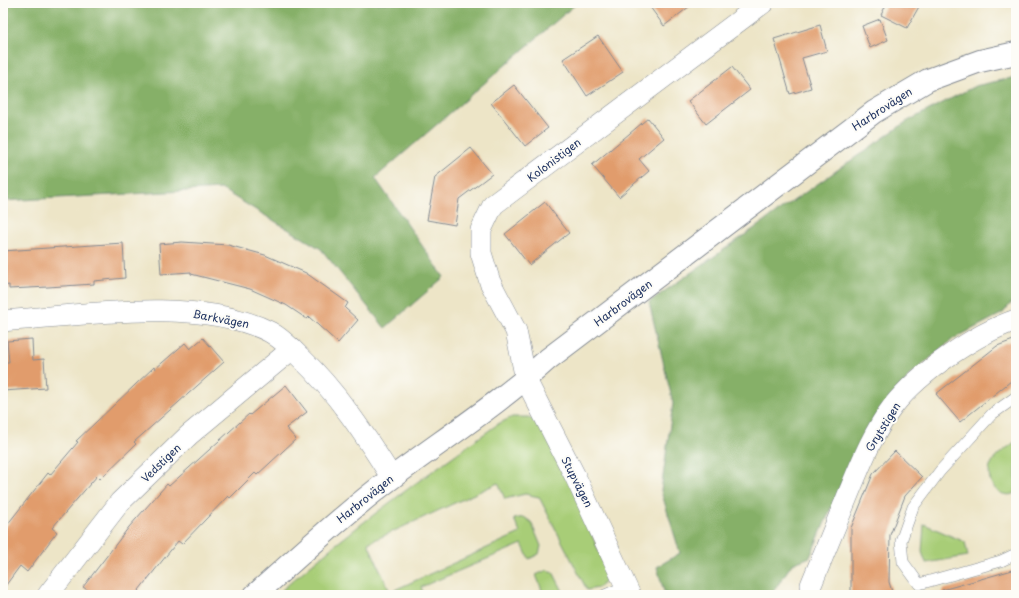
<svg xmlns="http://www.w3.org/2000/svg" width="1019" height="598" viewBox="0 0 1019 598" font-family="'Playpen Sans',sans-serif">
<rect width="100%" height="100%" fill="#fdfcf7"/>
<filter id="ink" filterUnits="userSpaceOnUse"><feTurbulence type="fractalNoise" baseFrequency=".025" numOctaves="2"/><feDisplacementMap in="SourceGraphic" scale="8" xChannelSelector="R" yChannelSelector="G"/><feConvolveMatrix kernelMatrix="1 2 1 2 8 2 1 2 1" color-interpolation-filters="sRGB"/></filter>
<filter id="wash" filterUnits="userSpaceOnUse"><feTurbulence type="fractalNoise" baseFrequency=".012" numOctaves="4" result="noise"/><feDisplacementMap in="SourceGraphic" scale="16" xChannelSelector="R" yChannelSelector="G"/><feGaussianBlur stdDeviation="0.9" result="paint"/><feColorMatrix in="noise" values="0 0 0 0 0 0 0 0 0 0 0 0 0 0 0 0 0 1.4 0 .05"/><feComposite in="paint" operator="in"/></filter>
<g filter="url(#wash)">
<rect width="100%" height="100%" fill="#ede5c7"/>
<g fill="#a8cd77" stroke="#627e6a">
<path d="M512,417h16l13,6 23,44 42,102 -1,13 -7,6 -11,2 -48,-93 -14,-3 -20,5 -7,-16 -130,60 22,49 130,-59 -6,-14 10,-2 7,5 10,24 -2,8 -10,5 -7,-15 -101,43 3,8h-137l-5,-5c68,-61 142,-113 216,-166z"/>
<path d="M1016,441v52c-18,8 -32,-13 -25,-29 4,-9 18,-17 25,-23z"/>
<path d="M924,524l41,18 3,14 -42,7 -4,-11z"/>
<path d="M547,570l6,2 12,23h-34l11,-5 -6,-15z"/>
</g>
<g fill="#86b068" stroke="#507063">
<path d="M3,3h574l-202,175 69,99 -59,51 -64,-79 -100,-60 -218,12z"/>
<path d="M1016,77v220l-13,16 -50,26 -44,37 -56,81 -43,100 -18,7 -19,28 1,3h-109l-8,-28 23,-14 -19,-62 12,-88 -24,-101 257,-180 69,-36z"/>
</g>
<g id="blocks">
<g fill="#e19c6c">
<path d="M647,3h47l-30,23z"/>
<path d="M887,3h34l-14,25 -26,-13z"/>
<path d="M880,19l8,21 -18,8 -8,-22z"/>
<path d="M820,25l7,26 -25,7 9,30 -21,6 -16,-55z"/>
<path d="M598,36l25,36 -36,24 -24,-37z"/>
<path d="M732,67l18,23 -44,34 -18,-23z"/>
<path d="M514,85l34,43 -23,18 -34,-43z"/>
<path d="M648,118l16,20 -25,21 10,12 -30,26 -27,-32z"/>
<path d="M471,148l21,26 -33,25 -4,26 -28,-5 8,-43z"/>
<path d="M545,202l24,31 -40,32 -24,-31z"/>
<path d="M182,242l46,3 37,10 41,18 42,30 -3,5 13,12 -20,23 -29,-26 -2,2 -21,-14 -36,-16 -59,-15v-2l-30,2 -2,-30z"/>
<path d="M123,243l2,35 -31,3v3l-46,3 -39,2v-4l-6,1v-35z"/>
<path d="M203,338l21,24 -90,80 2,2 -36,35 -3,-3 -45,52 5,4 -30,40 -7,-6 -17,23v-59l45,-57 2,2 28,-33 -2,-1 78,-74 1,2 30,-26 5,6z"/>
<path d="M32,339l1,21 11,-1 2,29 -43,3v-29h6l-2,-21z"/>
<path d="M1016,339v38l-56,45 -24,-28 61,-48z"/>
<path d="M286,385l21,27 -21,16 10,11 -39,36 -2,-2 -25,25 -2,-2 -46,48 -4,-3 -43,54h-40l-12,-8 46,-60 38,-43 2,2 80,-72 1,1z"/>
<path d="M895,451l27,26 -17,19 -15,39 -1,47 4,13h-42v-67l22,-54z"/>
<path d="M1016,569v26h-73l-1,-5z"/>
</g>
</g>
</g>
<g filter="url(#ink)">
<use href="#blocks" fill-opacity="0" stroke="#848a92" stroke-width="1"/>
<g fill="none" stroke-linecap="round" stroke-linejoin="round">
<g stroke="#848a92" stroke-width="12">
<g id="lane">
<path d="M1016,397l-24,17 -52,57 -27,36 -12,34 2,21 16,22 82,-23 15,-7"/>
<path d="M605,595l21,-9"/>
</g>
</g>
<g stroke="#848a92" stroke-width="22">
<g id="street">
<path d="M3,321c77,-6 197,-25 267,11 11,6 21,16 30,25 37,35 65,78 92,121"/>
<path d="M811,585c13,-32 26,-63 39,-95 12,-29 24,-59 43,-84 27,-34 82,-72 123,-86"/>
<path d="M48,595l72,-93 69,-67 103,-86"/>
<path d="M630,595l-55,-119 -49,-96 -10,-49 -26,-49 -9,-29v-23l12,-25 270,-202"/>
</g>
</g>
<g stroke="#848a92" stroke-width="24">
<path id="secondary" d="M255,595c45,-40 90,-82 138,-118 52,-39 107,-74 155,-118l326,-247 54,-32 52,-19 36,-8"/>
</g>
<use href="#lane" stroke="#fff" stroke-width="11"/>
<use href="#street" stroke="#fff" stroke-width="21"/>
<use href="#secondary" stroke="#fff" stroke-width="22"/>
</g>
</g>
<g text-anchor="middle" stroke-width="4" stroke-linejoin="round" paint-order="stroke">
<g font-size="11" fill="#1b2f5e" stroke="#fdfcf7">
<text transform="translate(882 109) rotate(-33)" y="4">Harbrovägen</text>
<text transform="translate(554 160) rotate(-37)" y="4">Kolonistigen</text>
<text transform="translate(623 303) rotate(-37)" y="4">Harbrovägen</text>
<text transform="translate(221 319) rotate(11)" y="4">Barkvägen</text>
<text transform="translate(883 427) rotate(-58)" y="4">Grytstigen</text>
<text transform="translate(161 463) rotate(-44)" y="4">Vedstigen</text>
<text transform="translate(577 482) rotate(63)" y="4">Stupvägen</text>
<text transform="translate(365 499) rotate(-39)" y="4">Harbrovägen</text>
</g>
</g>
<rect width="1019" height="598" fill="none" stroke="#fdfcf7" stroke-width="16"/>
</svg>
